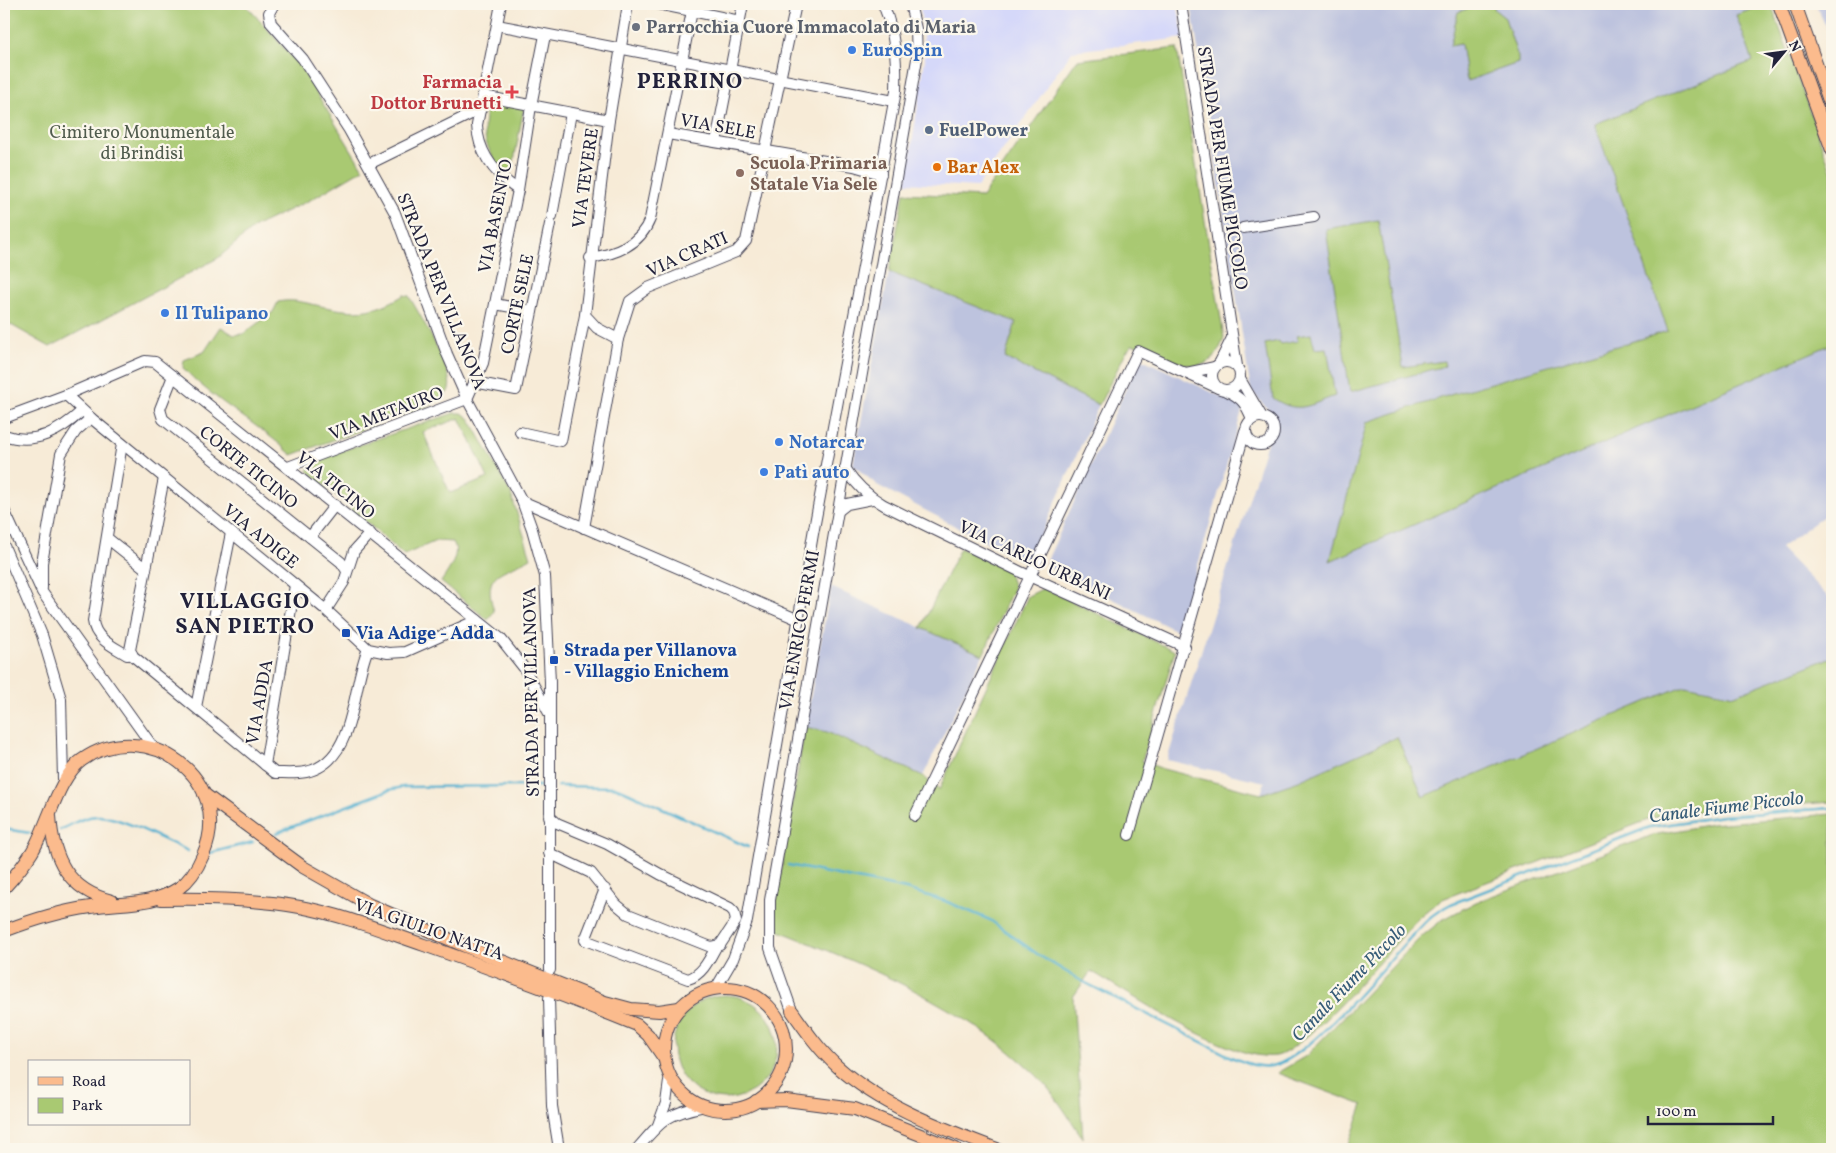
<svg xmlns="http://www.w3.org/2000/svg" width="1836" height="1153" viewBox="0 0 1836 1153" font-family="Vollkorn,serif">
<rect width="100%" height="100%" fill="#fbf7ec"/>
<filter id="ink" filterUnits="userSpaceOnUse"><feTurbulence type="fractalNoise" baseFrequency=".02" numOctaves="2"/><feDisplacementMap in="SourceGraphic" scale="10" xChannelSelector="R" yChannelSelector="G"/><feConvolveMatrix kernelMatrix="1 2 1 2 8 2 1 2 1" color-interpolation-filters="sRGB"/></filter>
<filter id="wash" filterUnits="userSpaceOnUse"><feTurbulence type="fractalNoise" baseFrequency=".0096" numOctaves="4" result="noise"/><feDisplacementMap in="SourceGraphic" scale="20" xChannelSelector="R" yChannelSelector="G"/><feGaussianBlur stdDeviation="1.12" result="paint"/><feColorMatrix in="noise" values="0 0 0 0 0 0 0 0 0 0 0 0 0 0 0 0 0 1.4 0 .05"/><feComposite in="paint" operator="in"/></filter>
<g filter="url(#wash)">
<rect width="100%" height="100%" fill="#f7ebd7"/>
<path fill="#d5d8f9" d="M920,4h257l7,34 -112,13 -95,136 -71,-4 19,-124z"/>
<g fill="#bdc3de">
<path d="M1191,4h576l-31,11 18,46 -159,63 73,207 -218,64 -120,165 502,-216v166l-52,38 52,53v56l-97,38 -50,-10 -262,112 -124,-16 -38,13 4,-12 -98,-22 108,-343 -24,-26z"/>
<path d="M1816,4h16v37z"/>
<path d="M889,272l127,50 -10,36 93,47 -71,159 -151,-79 -24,-20z"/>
<path d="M1140,358l103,49 -64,225 -134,-67z"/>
<path d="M831,587l152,68 -60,121 -96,-44 -22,-5z"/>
</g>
<g fill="#a9c972" stroke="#667656" fill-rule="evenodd">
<path d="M4,4h241l55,62 63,103 -51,30 -56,27 -38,32 -168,89 -46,-26z"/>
<path d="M1465,4h28l2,6 10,8 13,39v6l-51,18 -6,-37 -11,2 8,-34 9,-3z"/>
<path d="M1767,4h4l61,169v171l-502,217 37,-139 83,-27 218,-64 -73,-207 158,-63 -17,-46z"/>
<path d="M1177,48l47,290c-19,55 -59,11 -92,7l-6,7 -27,53 -94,-47 11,-36 -127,-50 15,-79 78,4 95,-137z"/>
<path d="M488,100l36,7 -12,64 -3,2c-6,-2 -10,-8 -14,-13 -14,-21 -12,-36 -7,-60z"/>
<path d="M1378,220l25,147 41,-6 1,5 -95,26 -24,-163z"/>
<path d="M404,295l5,1c9,16 46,77 40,93 -2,7 -11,11 -17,15l-140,51c-34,-32 -77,-53 -109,-87l1,-8 20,-8 17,-25 13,8 9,-1 30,-22 5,-10c14,-3 24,0 38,3 37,8 55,10 88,-10z"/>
<path d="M1311,334l4,15 12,-1 8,48c-26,9 -37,19 -62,2l-8,-54 14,-3 2,3 17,-3 -1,-5z"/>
<path d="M454,413h8l8,6 41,75 20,64c-28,16 -50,12 -37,53l-6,9 -47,-38c7,-11 20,-27 12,-40l-17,-1 -32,14 -96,-84 4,-10zM460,418l28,60 -38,15 -27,-61z"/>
<path d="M960,548l48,23 6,16 -31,68 -62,-27z"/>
<path d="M1044,588l131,63 -33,110 21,8 98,25 38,-13 98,-44 26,60 262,-112 50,10 97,-38v145l-153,11 -26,5 -213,82 -21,17c-23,26 -115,135 -143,139 -46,6 -144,-61 -185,-85l-18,26 10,141c-15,-21 -29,-46 -48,-64 -70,-68 -168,-108 -258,-144l-3,-14 31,-189 22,5 96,44 16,14 89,-194z"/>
<path d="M1832,814v335h-485l16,-44 -86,-32 29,-17 115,-119 21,-17 34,-18 177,-67 59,-11z"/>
<circle cx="725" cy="1047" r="52"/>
</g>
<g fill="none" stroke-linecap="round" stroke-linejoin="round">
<g stroke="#51b0d0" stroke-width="2.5">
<path d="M558,786l56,1 11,4 123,56"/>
<path d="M4,829l26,4"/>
<path d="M60,830c12,-6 27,-15 40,-14 24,2 66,25 88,35"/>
<path d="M276,833l113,-43 14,-3 137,-1"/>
<path d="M210,853l43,-11"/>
<path d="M788,865l118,24 39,12 45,19 50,36 38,23 153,78c13,5 26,11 40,9 40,-5 124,-116 157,-147 7,-6 15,-11 23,-15l199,-77 73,-11 109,-8"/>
</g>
</g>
</g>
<g filter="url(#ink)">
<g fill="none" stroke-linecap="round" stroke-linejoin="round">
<g stroke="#424052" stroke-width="12">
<g id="minor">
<path d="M274,4l-5,9 2,10 32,36 46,71 46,83 52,141 20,45 55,102 10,28 13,47 5,106v288"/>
<path d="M501,4l-24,121c1,29 18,49 41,65"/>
<path d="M658,4l82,17"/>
<path d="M1181,4l56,362"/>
<path d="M497,25l397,76"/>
<path d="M483,96l126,24"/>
<path d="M668,134l186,32 27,8"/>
<path d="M716,142l27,-138"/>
<path d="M369,164l112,-55"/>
<path d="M552,216l19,-103"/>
<path d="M1243,228l71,-11"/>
<path d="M590,258c26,-4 50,-13 60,-39l42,-208"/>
<path d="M495,304l37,7"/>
<path d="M618,339l-21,-11 -12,-13 24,-195 19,-116"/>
<circle cx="1226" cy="376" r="14"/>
<path d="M1219,364l13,-26"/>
<path d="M1186,373l29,-6"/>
<path d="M173,376l-13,33 3,10 178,143 6,9"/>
<path d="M1240,379l22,38"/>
<path d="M474,382l42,8 34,-166"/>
<path d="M1227,391c15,7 19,13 25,28"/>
<path d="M66,395l25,23 235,192 42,39 20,4 17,-1 72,-32"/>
<path d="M467,399l16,-36 35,-173 13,-84 14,-71"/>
<circle cx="1260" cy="431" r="14"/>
<path d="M4,418l62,-23 79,-34 10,1 346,277 23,29 25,45"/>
<path d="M520,432l41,9 24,-126"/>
<path d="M4,435c31,11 56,-4 78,-24"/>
<path d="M122,444l-29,177c2,18 20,25 34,34l5,-1"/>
<path d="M288,467l179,-68"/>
<path d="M845,468c10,16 23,28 39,37l145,71 156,71"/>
<path d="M164,478l-34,172 3,6 142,117c10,0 21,1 31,-1 51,-11 45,-85 62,-123"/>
<path d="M522,501l277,119"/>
<path d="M4,510l38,82 111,155"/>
<path d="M838,511l9,-7 25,-5"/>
<path d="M584,528l34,-189 12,-38 18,-13 88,-36 10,-11 50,-237"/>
<path d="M310,537l25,-32"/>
<path d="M107,538l39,31"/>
<path d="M4,546l38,89 19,64 2,80"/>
<path d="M42,588v-25l19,-109 15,-23 15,-13"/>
<path d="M326,610l18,-28 10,-31 16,-18"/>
<path d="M196,707l35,-174"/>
<path d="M265,765l30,-180"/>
<path d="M549,816l8,7 50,21 53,30 70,34 4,4 2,9 -16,24 -9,2 -83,-33 -12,-10 -25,-31 -42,-20"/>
<path d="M915,816l223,-465 80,37"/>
<path d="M1129,835l116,-404"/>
<path d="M605,889l-20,51 103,39c14,-4 21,-19 28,-32"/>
<path d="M716,988l17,-29 14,-38 66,-387 83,-443c1,-31 -1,-58 -13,-87"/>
<path d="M549,998l3,108 7,43"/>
<path d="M792,1011l-22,-63v-48l147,-841 -1,-30 -6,-25"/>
<path d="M658,1125l8,-22 4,-29"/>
<path d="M637,1149c24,-28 30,-36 68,-43"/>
</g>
</g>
<g stroke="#424052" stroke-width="14">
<g id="major">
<path d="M1779,4l53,146"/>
<path d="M1795,4l37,105"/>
<path d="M204,794l99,73 67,38 97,42 138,55 26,7 28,2 20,-3"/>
<path d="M50,816c3,43 18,74 62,85"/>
<path d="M4,888c10,-11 20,-23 28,-36 16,-26 26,-75 50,-92 65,-46 154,20 121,95 -5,12 -13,25 -24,33 -28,18 -56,14 -88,19 -29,4 -59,13 -87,24"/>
<path d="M161,899c47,-1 93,0 139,8 43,8 83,24 124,38 71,25 142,51 213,80l11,10 16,23"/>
<circle cx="725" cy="1049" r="61"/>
<path d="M792,1011c14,20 28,40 46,56 45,40 104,61 159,82"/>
<path d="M756,1101l30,-1 69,9 101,40"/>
</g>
</g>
<use href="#minor" stroke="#fff" stroke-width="10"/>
<use href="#major" stroke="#fbbb8d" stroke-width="12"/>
</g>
</g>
<circle fill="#6b7280" stroke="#fbf7ec" stroke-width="2" cx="636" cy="27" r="5"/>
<g fill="#3f7fe0" stroke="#fbf7ec" stroke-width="2">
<circle cx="852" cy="50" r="5"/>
<circle cx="165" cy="313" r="5"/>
<circle cx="779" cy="442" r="5"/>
<circle cx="764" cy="472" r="5"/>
</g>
<path fill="#e0444e" stroke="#fbf7ec" stroke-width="2" d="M509.5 84.5h5v5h5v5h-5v5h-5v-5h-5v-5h5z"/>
<circle fill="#5c6f8a" stroke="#fbf7ec" stroke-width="2" cx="929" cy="130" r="5"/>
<circle fill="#e8710a" stroke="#fbf7ec" stroke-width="2" cx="937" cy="167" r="5"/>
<circle fill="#8d6e63" stroke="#fbf7ec" stroke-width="2" cx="740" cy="173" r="5"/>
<g fill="#1a4fb4" stroke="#fbf7ec" stroke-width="2">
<rect x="341" y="628" width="10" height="10" rx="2.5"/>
<rect x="549" y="655" width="10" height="10" rx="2.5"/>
</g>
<g text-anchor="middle" stroke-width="4.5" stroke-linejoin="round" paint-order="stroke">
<g font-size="18" font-weight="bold" fill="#5b616d" stroke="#fbf7ec" text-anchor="start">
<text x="646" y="33">Parrocchia Cuore Immacolato di Maria</text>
</g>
<g font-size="18" font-weight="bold" fill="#366cbe" stroke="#fbf7ec" text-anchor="start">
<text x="862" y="56">EuroSpin</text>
<text x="175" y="319">Il Tulipano</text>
<text x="789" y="448">Notarcar</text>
<text x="774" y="478">Patì auto</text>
</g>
<g font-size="18" font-weight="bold" fill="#be3a42" stroke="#fbf7ec" text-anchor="end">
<text x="502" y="88">Farmacia<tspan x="502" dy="21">Dottor Brunetti</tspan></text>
</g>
<g font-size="18" fill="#22223b" stroke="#fbf7ec">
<text transform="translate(718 126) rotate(10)" y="6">VIA SELE</text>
<text transform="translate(1223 168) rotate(81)" y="6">STRADA PER FIUME PICCOLO</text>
<text transform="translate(585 178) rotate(-82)" y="6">VIA TEVERE</text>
<text transform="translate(495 216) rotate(-79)" y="6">VIA BASENTO</text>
<text transform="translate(687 254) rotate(-24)" y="6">VIA CRATI</text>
<text transform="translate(442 291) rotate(68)" y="6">STRADA PER VILLANOVA</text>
<text transform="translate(517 304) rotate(-78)" y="6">CORTE SELE</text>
<text transform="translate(386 413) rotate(-21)" y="6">VIA METAURO</text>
<text transform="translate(249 467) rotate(39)" y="6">CORTE TICINO</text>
<text transform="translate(336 485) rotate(39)" y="6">VIA TICINO</text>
<text transform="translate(261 536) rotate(39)" y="6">VIA ADIGE</text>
<text transform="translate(1035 560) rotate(25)" y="6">VIA CARLO URBANI</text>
<text transform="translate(799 630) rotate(-80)" y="6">VIA ENRICO FERMI</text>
<text transform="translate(531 692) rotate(-91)" y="6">STRADA PER VILLANOVA</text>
<text transform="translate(259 702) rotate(-80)" y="6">VIA ADDA</text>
<text transform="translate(429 929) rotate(19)" y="6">VIA GIULIO NATTA</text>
</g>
<g font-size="18" font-weight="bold" fill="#4e5e75" stroke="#fbf7ec" text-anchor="start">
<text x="939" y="136">FuelPower</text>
</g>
<g font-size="18" fill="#515c4e" stroke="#fbf7ec">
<text x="142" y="138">Cimitero Monumentale<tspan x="142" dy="21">di Brindisi</tspan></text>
</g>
<g font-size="18" font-weight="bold" fill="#785e54" stroke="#fbf7ec" text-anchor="start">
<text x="750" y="169">Scuola Primaria<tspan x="750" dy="21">Statale Via Sele</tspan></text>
</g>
<g font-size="18" font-weight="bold" fill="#c56008" stroke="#fbf7ec" text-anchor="start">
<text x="947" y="173">Bar Alex</text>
</g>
<g font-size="18" font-weight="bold" fill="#164399" stroke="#fbf7ec" text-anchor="start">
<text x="356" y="639">Via Adige - Adda</text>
<text x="564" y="656">Strada per Villanova<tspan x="564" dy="21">- Villaggio Enichem</tspan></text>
</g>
<g font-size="19" font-style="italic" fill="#355b77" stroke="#fbf7ec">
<text transform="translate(1726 806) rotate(-7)" y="7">Canale Fiume Piccolo</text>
<text transform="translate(1348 982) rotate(-46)" y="7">Canale Fiume Piccolo</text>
</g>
<g font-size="22" font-weight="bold" letter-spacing="1" fill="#22223b" stroke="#fbf7ec">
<text x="690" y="88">PERRINO</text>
<text x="245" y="608">VILLAGGIO<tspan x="245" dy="25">SAN PIETRO</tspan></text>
</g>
</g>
<rect width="1836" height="1153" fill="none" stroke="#fbf7ec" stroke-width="20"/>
<rect x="28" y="1060" width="162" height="65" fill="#fbf7ec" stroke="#a4a2a5"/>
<rect x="38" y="1077" width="25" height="8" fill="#fbbb8d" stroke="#a4a2a5"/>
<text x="72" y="1086" font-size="15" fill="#22223b">Road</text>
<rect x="38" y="1098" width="25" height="15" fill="#a9c972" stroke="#a4a2a5"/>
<text x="72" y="1110" font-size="15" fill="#22223b">Park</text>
<g transform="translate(1784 52) rotate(61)" stroke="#fbf7ec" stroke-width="4" paint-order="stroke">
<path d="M0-4L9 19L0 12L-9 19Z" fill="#22223b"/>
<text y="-8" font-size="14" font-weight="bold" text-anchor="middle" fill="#22223b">N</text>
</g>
<path d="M1648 1116v8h125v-8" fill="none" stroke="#22223b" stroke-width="2.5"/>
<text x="1656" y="1116" font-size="15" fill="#22223b" stroke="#fbf7ec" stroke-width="4" paint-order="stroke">100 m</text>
</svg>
